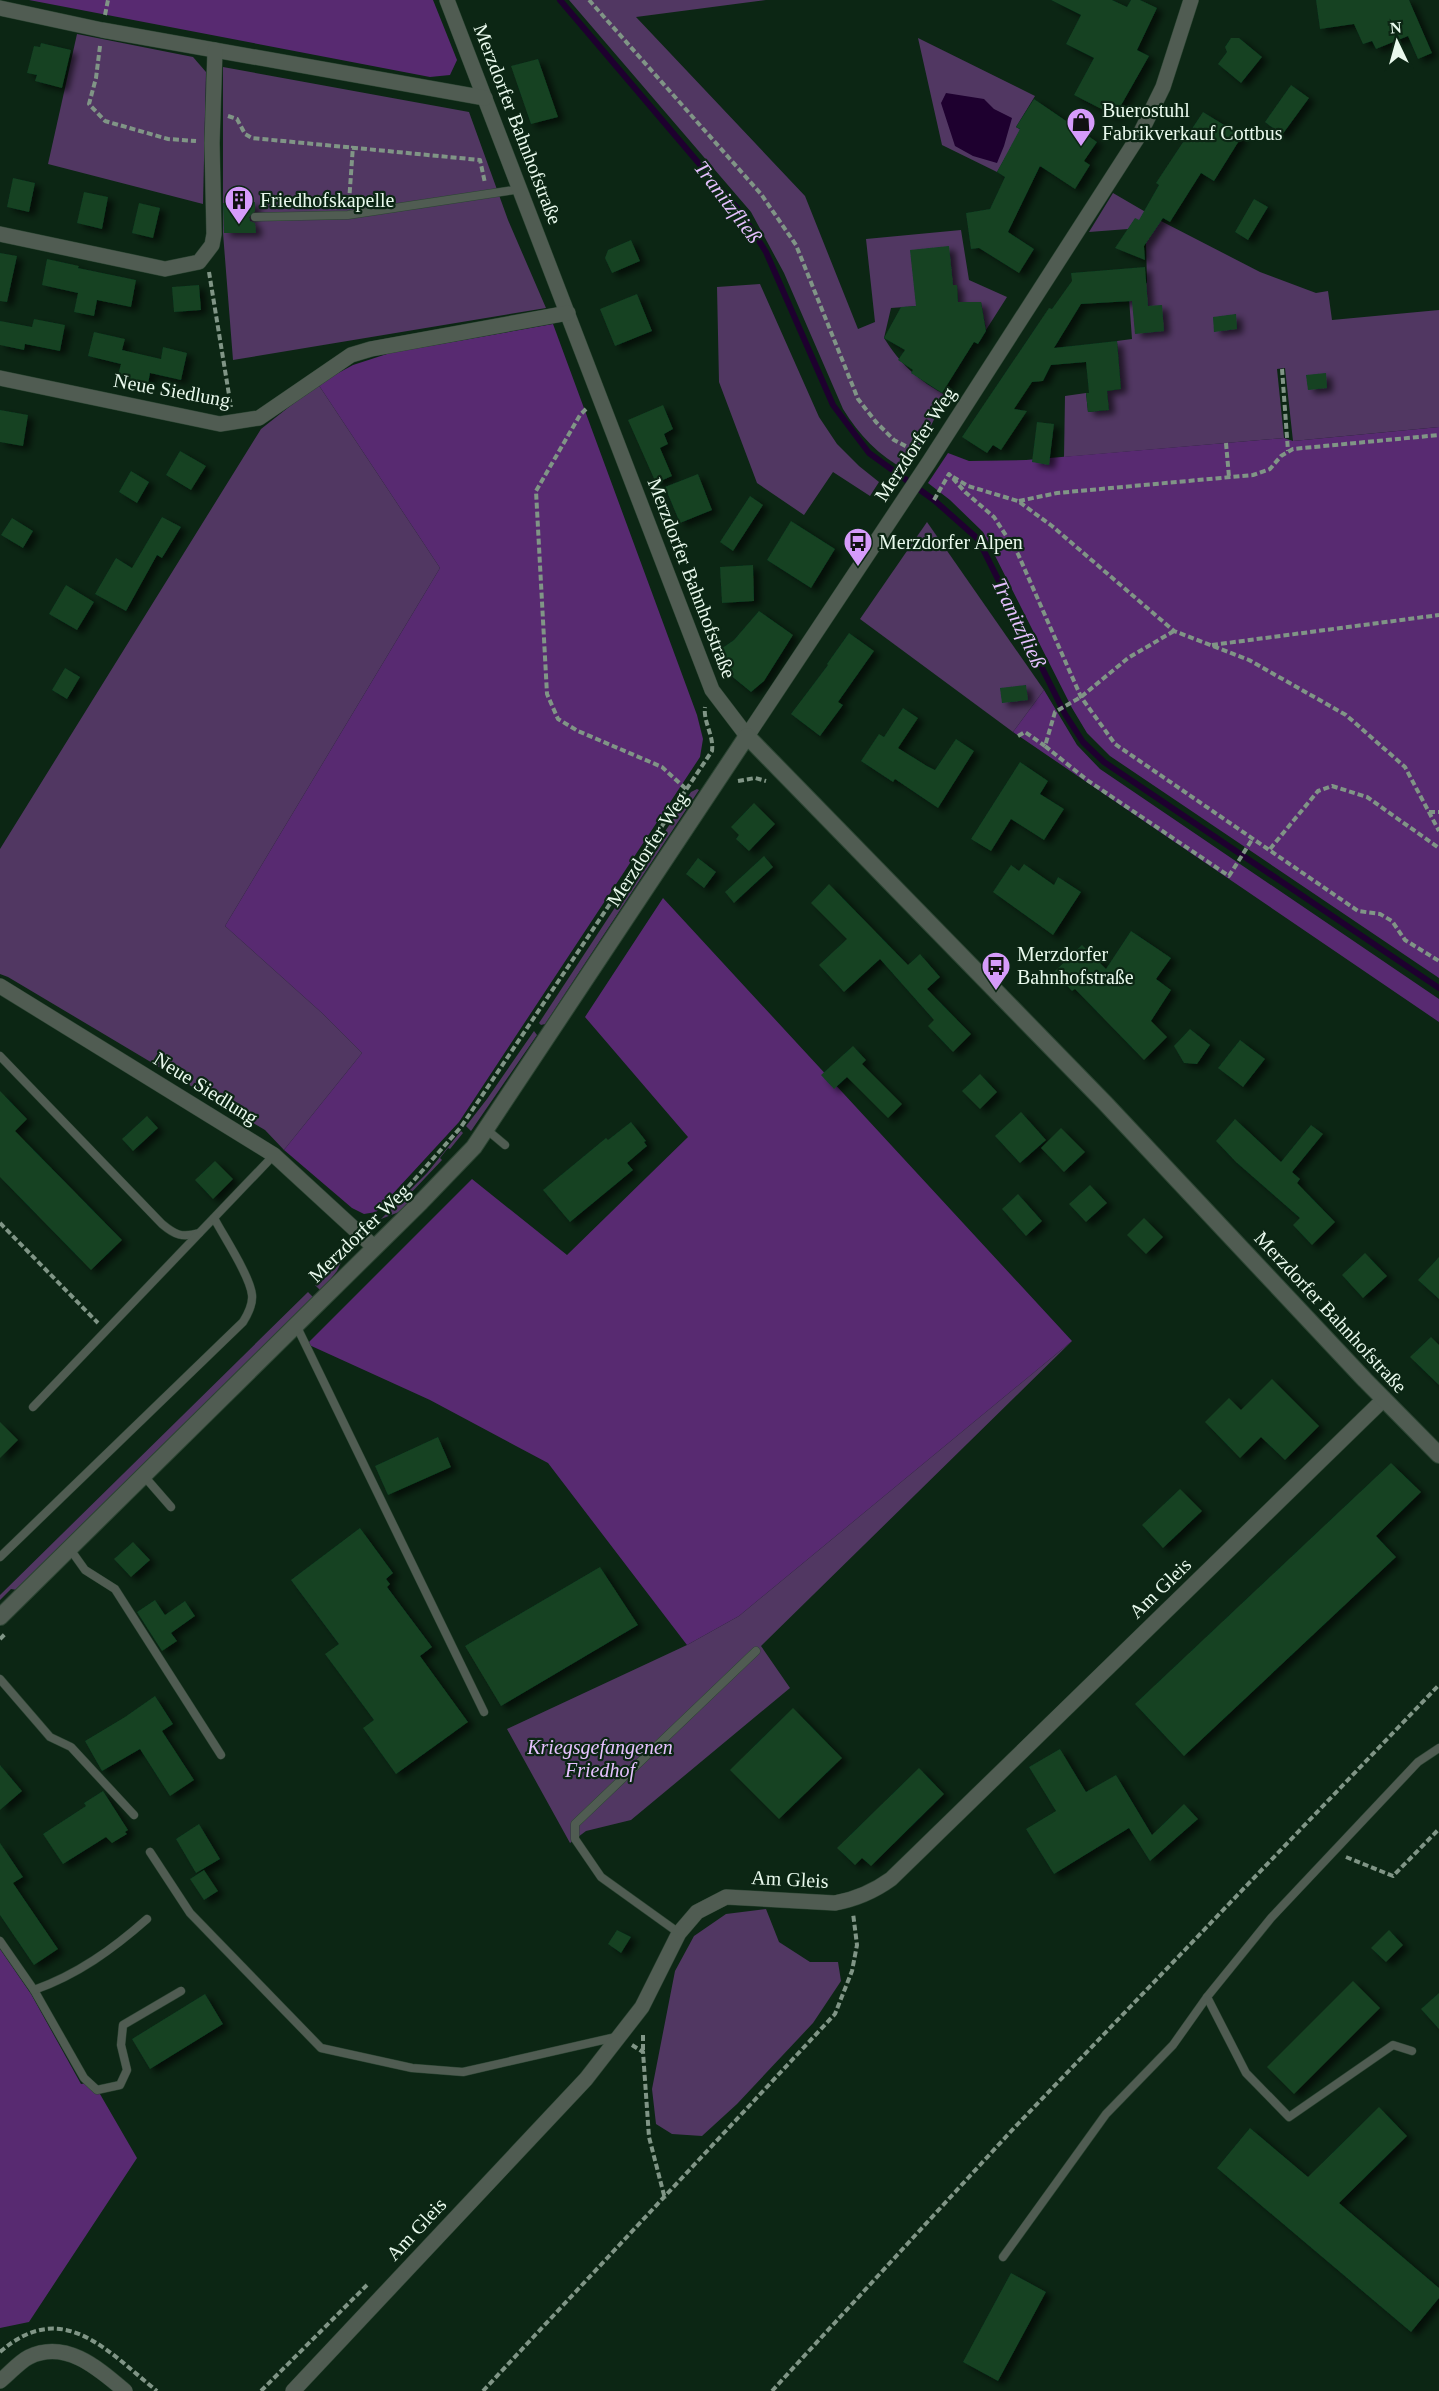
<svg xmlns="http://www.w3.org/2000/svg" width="1439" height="2391" viewBox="0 0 1439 2391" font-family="Georgia,serif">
<defs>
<filter id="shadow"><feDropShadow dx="6" dy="4" stdDeviation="3" flood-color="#0009"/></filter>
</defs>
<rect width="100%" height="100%" fill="#0c2614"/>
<g fill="#513762">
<path d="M569,0h197l-130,17 169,179 53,133 17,-7 -9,-83 95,-9 8,50 38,17 -21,33 -5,-28h-23l-1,-17 -27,2 2,18 -41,3 -7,30c18,28 34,42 63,58 -15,24 -24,50 -41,74 -27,-14 -47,-35 -63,-61l-59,-136 -33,-61z"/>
<path d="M77,34l116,23 13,15 -3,132 -155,-40z"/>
<path d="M918,38l117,58 -19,31 37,22 -12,18 -32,-16 -12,21 -55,-27z"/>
<path d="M223,67l246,45 39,108 38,88 -313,52 -10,-127z"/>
<path d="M1113,193l48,28 99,51 56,21 12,-2 4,29 107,-10v117l-146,14 -8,-73 -8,1 7,69 -220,19 1,-61 21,-3 2,19 21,-2 -2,-19 14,-2 -4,-48 15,-2 -4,-54 19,-2 -1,-41 -18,-13 -39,3z"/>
<path d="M760,284l59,133 18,27 22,22 20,16 -9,14 -37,-24 -29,43 -47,-32 -38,-101 -2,-95z"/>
<path d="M318,384l122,184 -215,358 97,87 40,40 -78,97 -19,-20 -257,-153 -8,-3v-125l261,-420z"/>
<path d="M927,522l117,168 -31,42 -153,-113z"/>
<path d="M697,789l2,1 -154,234 -4,1 -2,-2 152,-231z"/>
<path d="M534,1031l3,4 -66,96 -5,-5 21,-27z"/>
<path d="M461,1131l2,2 -13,16 -2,-1 -8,10 2,2 -33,35 4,3 -14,14 -18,7 46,-46z"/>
<path d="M343,1258l-6,13 -16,20 -6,-6z"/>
<path d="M308,1292l6,6 -297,292 -6,-1 -11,11v-5z"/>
<path d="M1072,1341l-311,305 29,42 -159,132 -45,11 -16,12 -63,-114 180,-84 52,-29z"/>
<path d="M766,1909l13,33 31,20h28l3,19 -28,42 -76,81 -35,32 -30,-2 -16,-10 -4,-35 23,-118 19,-35 32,-22z"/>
</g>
<g fill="#582a71">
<path d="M29,0h404l24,60 -7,15 -20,2z"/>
<path d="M553,324l144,391 6,24 -3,18 -241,365 -83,90 -12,2 -12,-6 -68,-58 78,-97 -40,-40 -97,-87 215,-358 -122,-184 35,-19 37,-12z"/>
<path d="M1439,427v551l-329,-222 -23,-23 -15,-25 -89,-176 -33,-32 -22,-17 20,-30 21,8 57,-1 258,-22 9,3z"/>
<path d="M1044,690l33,55 23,24 339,230v23l-426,-290z"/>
<path d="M663,898l409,443 -333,275 -52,29 -139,-182 -118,-63 -123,-56 165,-165 95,76 121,-118 -103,-120z"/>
<path d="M0,1949l31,45 50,90 12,-2 44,76 -108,164 -29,6z"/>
</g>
<path fill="#1e002f" d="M946,93l38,6 10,10 18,9 -8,28 -7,17 -24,-7 -18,-10 -14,-43z"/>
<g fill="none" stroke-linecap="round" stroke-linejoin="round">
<path stroke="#1e002f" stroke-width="6" d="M560,0l182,214 24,38 67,153 36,48 65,47 44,39 87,175 18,28 21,20 335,226"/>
</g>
<g fill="#134224" filter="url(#shadow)">
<path d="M1051,0h61l15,7 4,-7h9l17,8 -20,42 12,6 -34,60 -41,-21 20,-37 -28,-14 15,-29z"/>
<path d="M1316,0h93l23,53 -14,6 -10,-23 -32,13 -4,-8 -9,3 -9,-20 -34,5z"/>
<path d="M1231,38h8l23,19 -21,26 -23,-19 9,-12 -2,-5z"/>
<path d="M41,43l30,7 -9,38 -27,-7 2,-6 -10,-2 7,-27 6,1z"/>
<path d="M538,59l20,58 -27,7 -20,-58z"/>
<path d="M1291,85l18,13 -27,37 -17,-13z"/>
<path d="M1034,99l63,43 -13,19 6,4 -15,24 -35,-23 -32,66 26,17 -15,24 -40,-25 -8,1 -5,-36 24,-4 15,-32 -8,-5 23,-43 -4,-2z"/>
<path d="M1203,112l39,24 -28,45 -13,-8 -31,49 -7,-4 -19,28 1,14 -30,-12 20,-30 4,2 20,-35 -3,-2z"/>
<path d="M13,178l22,5 -6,29 -22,-5z"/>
<path d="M84,192l24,5 -6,32 -25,-6z"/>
<path d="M1254,199l14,8 -20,33 -13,-8z"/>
<path d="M255,202v9l-6,6 1,4 5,2 1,10h-32l-1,-30z"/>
<path d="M139,203l21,5 -7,30 -21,-5z"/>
<path d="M631,240l9,21 -28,12 -7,-15 3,-8z"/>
<path d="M949,246l4,39h4l1,17h23l5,29 -8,13 -4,-2 -32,51 -31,-20 2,-3 -15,-10 7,-10 -21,-12 17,-31 15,-1 -6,-56z"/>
<path d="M0,253l17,3 -10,46 -7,-1z"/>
<path d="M47,259l32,7 -1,2 58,12 -5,27 -34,-7 -3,16 -20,-4 4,-19 -36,-8z"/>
<path d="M1145,267l3,39 14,-1 2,26 -29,3 -3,-33 -51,3 -27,44 63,-7 4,48 -14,2 2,19 -21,2 -2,-19h3l-3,-31 -35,3 -8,16 -11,1 -18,27 13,2 -26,39 -8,-5 -6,8 -25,-16 87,-129 3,1 20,-28 -1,-8z"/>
<path d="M199,285l2,25 -27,2 -2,-25z"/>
<path d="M637,294l15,37 -37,15 -15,-37z"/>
<path d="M1236,314l1,15 -23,3 -1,-15z"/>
<path d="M34,319l31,6 -5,26 -35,-7 -1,6 -24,-5v-24l32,6z"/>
<path d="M94,332l31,7 -3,11 39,9 2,-12 24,6 -6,27 -31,-7 -2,11 -30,-9 3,-11 -33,-8z"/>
<path d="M1326,373l1,15 -19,2 -2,-15z"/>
<path d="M663,405l10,24 -9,5 4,10 -8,4 12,28 -16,7 -28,-63z"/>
<path d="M0,410l28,5 -5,31 -23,-4z"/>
<path d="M1037,422l17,2 -5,41 -17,-3z"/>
<path d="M180,451l26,15 -15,24 -25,-15z"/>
<path d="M131,471l18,11 -12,21 -18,-11z"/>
<path d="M698,474l14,36 -32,13 -15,-36z"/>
<path d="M750,496l13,9 -30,46 -13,-9z"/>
<path d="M162,517l19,10 -19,31 -5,-3 -31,56 -31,-17 21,-36 16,10z"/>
<path d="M12,518l21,13 -10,17 -22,-13z"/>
<path d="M791,521l44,28 -24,39 -44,-28z"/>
<path d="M753,565l1,36 -32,2 -2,-36z"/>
<path d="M66,585l28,17 -17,28 -28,-16z"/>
<path d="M759,611l34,24 -29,46 -13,11 -22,-18 -11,-23 16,-11z"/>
<path d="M849,633l25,18 -36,51 5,3 -23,31 -29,-22 37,-49 -1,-1z"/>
<path d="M65,668l15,9 -13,22 -15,-9z"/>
<path d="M1026,685l2,15 -26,3 -2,-15z"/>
<path d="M903,708l15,10 -20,30 29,18 8,4 21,-31 18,12 -36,57 -43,-29 -2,3 -32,-21 18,-27 5,3z"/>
<path d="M1020,762l28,19 -8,13 24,15 -20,31 -33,-21 -20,32 -20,-12z"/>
<path d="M754,803l21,21 -26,27 -13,-12 3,-4 -8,-8z"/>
<path d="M764,856l9,11 -39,36 -9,-11z"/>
<path d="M698,858l18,14 -12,16 -18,-14z"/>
<path d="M1024,864l30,21 4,-8 23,15 -28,43 -60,-43 18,-27 8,6z"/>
<path d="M829,884l79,81 12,-11 20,23 -13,12 44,45 -18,18 -25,-26 6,-6 -54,-61 -36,33 -25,-27 28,-26 -36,-36z"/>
<path d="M1131,931l40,27 -15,21 15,11 -20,31 16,16 -23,23 -69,-71 -3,2 -18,-19 28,-27 24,24z"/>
<path d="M1190,1029l20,16 -13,19 -13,-1 -10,-17z"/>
<path d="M1240,1040l25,19 -22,28 -25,-19z"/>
<path d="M853,1046l13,14 -4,4 40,40 -14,14 -41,-41 -13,12 -13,-14z"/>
<path d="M980,1074l17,18 -17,17 -18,-18z"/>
<path d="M0,1091l27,28 -12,12 107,109 -31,30 -91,-93z"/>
<path d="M1021,1112l25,28 -26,23 -25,-27z"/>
<path d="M147,1116l11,12 -25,23 -11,-12z"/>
<path d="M1235,1119l46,43 30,-37 12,9 -31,38 8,7 -3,4 38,39 -23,23 -19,-20 7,-7 -64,-56 -20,-21z"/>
<path d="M631,1122l15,19 -2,1 3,4 -20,17 6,7 -63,52 -27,-32 63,-52 2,2z"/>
<path d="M1061,1128l24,24 -21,20 -23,-24z"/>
<path d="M215,1161l18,18 -20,20 -18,-19z"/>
<path d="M1090,1185l17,18 -21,19 -17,-18z"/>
<path d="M1018,1194l24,27 -16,15 -24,-27z"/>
<path d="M1144,1218l19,19 -17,17 -19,-19z"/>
<path d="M1365,1253l22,23 -24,22 -21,-23z"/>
<path d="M1439,1257v42l-21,-19z"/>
<path d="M1431,1337l8,8v40l-29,-28z"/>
<path d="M1272,1379l47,47 -34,34 -24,-23 -21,21 -35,-36 24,-24 12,12z"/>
<path d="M0,1422l18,18 -18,18z"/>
<path d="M438,1437l13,30 -63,28 -13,-29z"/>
<path d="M1391,1463l30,29 -45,44 20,21 -212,199 -49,-52z"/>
<path d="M1180,1489l22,22 -39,37 -21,-23z"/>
<path d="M360,1528l33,45 -7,6 4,5 -3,3 45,60 -12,9 48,66 -72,52 -33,-46 11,-8 -49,-66 14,-10 -48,-64z"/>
<path d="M133,1542l17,18 -19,17 -17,-18z"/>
<path d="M600,1567l38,58 -137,81 -36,-60z"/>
<path d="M155,1600l10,15 20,-14 10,15 -24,17 6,8 -15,10 -25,-39z"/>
<path d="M155,1696l18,28 -11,7 32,49 -24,16 -30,-47 -38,22 -17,-30 40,-24z"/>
<path d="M793,1708l49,50 -63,61 -49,-49z"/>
<path d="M1060,1749l26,43 30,-17 36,60 32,-31 14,15 -48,42 -21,-33 -75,46 -28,-45 30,-18 -27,-44z"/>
<path d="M0,1765l22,26 -22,19z"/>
<path d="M919,1768l25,26 -73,72 -9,-8 -7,7 -18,-17z"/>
<path d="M103,1791l25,39 -3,2 2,2 -15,9 -6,-6 -43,27 -20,-30 43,-28 -2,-3z"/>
<path d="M199,1824l21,35 -24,14 -20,-34z"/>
<path d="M0,1843l23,34 -10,6 45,66 -24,16 -34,-50z"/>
<path d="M204,1870l14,21 -14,9 -14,-21z"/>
<path d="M617,1930l14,7 -10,16 -13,-9z"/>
<path d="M1389,1930l14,15 -17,17 -15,-14z"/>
<path d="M1353,1981l27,27 -86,86 -27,-27z"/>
<path d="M1439,1993v36l-18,-20z"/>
<path d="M205,1994l18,30 -73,45 -18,-30z"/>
<path d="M1379,2107l28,29 -68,67 100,85v10l-28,34 -194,-164 33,-40 58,49z"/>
<path d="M1011,2273l35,19 -48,89 -35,-19z"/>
</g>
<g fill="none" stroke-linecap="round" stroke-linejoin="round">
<g stroke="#2b4432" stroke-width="9">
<g id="service">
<path d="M255,217l93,-2 173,-26"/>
<path d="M0,1056l162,168c13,11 20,14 37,9"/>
<path d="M486,1129l19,16"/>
<path d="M296,1325l188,387"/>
<path d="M33,1407l241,-252"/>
<path d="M144,1476l27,31"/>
<path d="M70,1549l15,21 30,19 106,166"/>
<path d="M0,1557l243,-235c5,-8 10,-17 9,-27 -2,-19 -28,-58 -38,-77"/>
<path d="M0,1679l50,58 21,10 63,68"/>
<path d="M150,1852l40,61 131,135 91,20 51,4 153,-35"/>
<path d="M679,1933l-78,-56 -26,-38v-15l181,-173"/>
<path d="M0,1941l34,49 50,88 13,12 23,-5 7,-15 -6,-25 2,-20 58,-34"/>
<path d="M34,1990c43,-15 79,-41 113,-71"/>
<path d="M1412,2051l-19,-6 -104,72 -43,-44 -39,-76 64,-79 147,-156 21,-14"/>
<path d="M1003,2257l103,-143 67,-69 34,-48"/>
</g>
</g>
<g stroke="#2b4432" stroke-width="16">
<g id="minor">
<path d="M447,0l265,690 35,46 182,-274 211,-328 23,-47 28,-87"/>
<path d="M0,8l102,22 383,68"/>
<path d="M0,234l165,35 34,-7 13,-17 2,-11 -2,-91 3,-93"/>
<path d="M0,378l220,46 39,-6 92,-63 20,-6 197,-36"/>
<path d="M0,986l274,169 100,92"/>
<path d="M0,2381c9,-7 19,-19 29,-24 37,-18 70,12 96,34"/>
<path d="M293,2391l293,-312 56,-72 37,-74 18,-21 29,-15 109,6c22,-4 38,-11 56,-24l493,-480"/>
</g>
</g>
<g stroke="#2b4432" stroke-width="18">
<path id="tertiary" d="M0,1617l421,-415 53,-55 273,-411 358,367 260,277 74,75"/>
</g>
<g stroke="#809586" stroke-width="4" stroke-dasharray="6 3" stroke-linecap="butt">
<path d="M589,0l172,194 35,51 62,154 18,23 18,18 23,12"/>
<path d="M105,15l3,-15"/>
<path d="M100,46l-4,32 -7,26 16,17 63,18 28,2"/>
<path d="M228,116l9,3 8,15 7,4 228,22 5,23"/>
<path d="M349,202l4,-56"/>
<path d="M209,272l22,135"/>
<path d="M1282,369l6,82"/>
<path d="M586,409l-6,6 -44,76 11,203 11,25 20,12 84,36 24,22"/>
<path d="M1226,443l3,34"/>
<path d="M953,477l15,9 50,15 34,25 122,105 75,29 97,55 59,52 34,64"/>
<path d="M934,500l15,-26 16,18 29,25 24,37 63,143 34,47 243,167 22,3 12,7 13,19 34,21"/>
<path d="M1019,501l38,-8 196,-18 17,-6 11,-13 12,-7 146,-14"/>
<path d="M1174,631l-46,27 -47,39 -26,15 -10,34 42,34 142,96 24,-38"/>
<path d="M1212,645l227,-30"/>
<path d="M1018,736l7,-4 20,14"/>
<path d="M738,781l17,-3 11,3"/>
<path d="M1429,812h10"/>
<path d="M1270,849l48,-58 14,-5 35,11 72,51"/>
<path d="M408,1187l53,-60 251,-376c2,-16 -9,-29 -7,-44"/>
<path d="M0,1223l98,100"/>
<path d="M0,1639l6,-6"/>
<path d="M1346,1857l47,19 46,-47"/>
<path d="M643,2035v16"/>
<path d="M632,2045l11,7 6,85 16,62"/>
<path d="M0,2352c63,-55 107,-1 157,39"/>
<path d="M261,2391l106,-106"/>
<path d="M483,2391l352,-377 17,-43 5,-26 -4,-32"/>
<path d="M772,2391l242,-263 425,-443"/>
</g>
<use href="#service" stroke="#505c52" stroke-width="8"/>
<use href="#minor" stroke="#505c52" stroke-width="15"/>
<use href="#tertiary" stroke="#505c52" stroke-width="16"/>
</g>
<defs>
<g id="shop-pin" transform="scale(1.5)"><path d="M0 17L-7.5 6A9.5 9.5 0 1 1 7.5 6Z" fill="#d69bfa" stroke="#0c2614"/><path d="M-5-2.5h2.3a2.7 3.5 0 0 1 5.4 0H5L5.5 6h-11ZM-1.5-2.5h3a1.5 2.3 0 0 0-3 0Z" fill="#111"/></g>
<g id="building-pin" transform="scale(1.5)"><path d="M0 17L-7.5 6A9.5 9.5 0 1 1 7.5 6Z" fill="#d69bfa" stroke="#0c2614"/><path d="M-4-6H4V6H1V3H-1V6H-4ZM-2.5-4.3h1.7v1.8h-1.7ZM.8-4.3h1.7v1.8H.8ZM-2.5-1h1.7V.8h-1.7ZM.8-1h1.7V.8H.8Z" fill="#111"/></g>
<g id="bus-pin" transform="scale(1.5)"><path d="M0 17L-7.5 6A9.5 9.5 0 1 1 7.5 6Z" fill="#d69bfa" stroke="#0c2614"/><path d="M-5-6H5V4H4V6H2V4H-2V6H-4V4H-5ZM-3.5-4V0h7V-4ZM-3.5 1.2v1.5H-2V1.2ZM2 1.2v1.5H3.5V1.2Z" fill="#111"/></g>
</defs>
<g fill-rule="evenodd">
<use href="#shop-pin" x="1081" y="122"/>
<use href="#building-pin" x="239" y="200"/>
<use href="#bus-pin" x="858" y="542"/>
<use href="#bus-pin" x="996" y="966"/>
</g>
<g text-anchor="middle" stroke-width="4.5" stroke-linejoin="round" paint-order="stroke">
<g font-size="20" fill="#e9f9ed" stroke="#0c2614" text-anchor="start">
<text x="1102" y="117">Buerostuhl<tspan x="1102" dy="23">Fabrikverkauf Cottbus</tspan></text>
<text x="260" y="207">Friedhofskapelle</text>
<text x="879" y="549">Merzdorfer Alpen</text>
<text x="1017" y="961">Merzdorfer<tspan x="1017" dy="23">Bahnhofstraße</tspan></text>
</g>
<g font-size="20" fill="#e9f9ed" stroke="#0c2614">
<text transform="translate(518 124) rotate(69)" y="7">Merzdorfer Bahnhofstraße</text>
<text transform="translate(172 390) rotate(10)" y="7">Neue Siedlung</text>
<text transform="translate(915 444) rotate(-57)" y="7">Merzdorfer Weg</text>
<text transform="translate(692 578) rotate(69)" y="7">Merzdorfer Bahnhofstraße</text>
<text transform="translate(647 849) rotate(-57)" y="7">Merzdorfer Weg</text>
<text transform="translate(206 1088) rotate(32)" y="7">Neue Siedlung</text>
<text transform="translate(359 1233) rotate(-44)" y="7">Merzdorfer Weg</text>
<text transform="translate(1331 1312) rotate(47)" y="7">Merzdorfer Bahnhofstraße</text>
<text transform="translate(1160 1588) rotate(-44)" y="7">Am Gleis</text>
<text transform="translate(790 1879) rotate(3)" y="7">Am Gleis</text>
<text transform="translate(416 2229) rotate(-47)" y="7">Am Gleis</text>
</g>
<g font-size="20" font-style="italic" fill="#e6c2ff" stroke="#0c2614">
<text x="600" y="1754">Kriegsgefangenen<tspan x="600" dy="23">Friedhof</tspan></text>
</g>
<g font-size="21" font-style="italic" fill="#e6c1ff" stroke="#0c2614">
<text transform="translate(728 202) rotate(53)" y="7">Tranitzfließ</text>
<text transform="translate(1019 623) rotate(64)" y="7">Tranitzfließ</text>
</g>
</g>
<g transform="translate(1397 42) rotate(355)" stroke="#0c2614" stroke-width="4.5" paint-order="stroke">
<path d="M0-4.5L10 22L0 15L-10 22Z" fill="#e9f9ed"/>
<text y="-9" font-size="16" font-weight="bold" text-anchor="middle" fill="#e9f9ed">N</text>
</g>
</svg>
